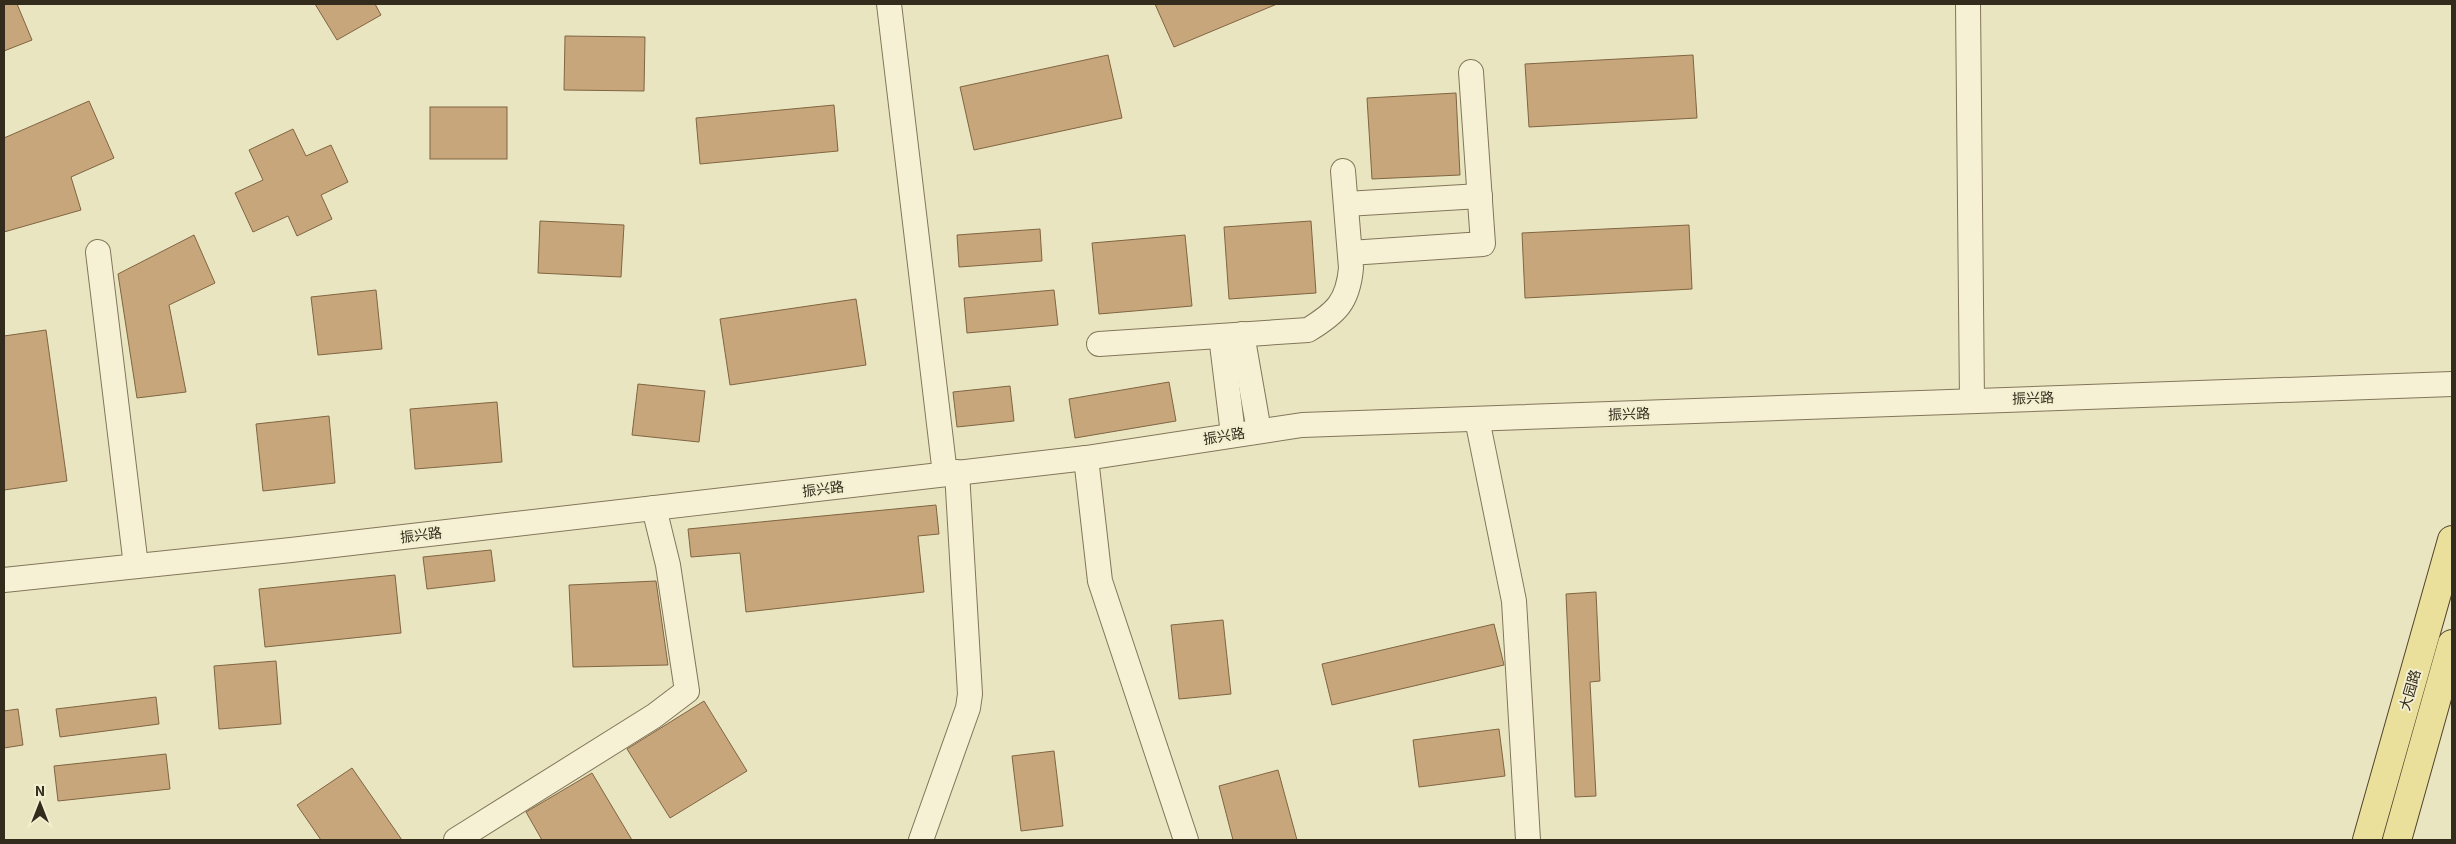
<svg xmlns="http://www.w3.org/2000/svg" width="2456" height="844" viewBox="0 0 2456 844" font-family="Georgia,'Noto Sans SC',serif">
<rect width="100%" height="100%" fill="#eae5c1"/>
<g fill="#c6a67a" stroke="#806542">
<path d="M4,4h13l15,36 -28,11z"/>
<path d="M315,4h60l6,11 -44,25z"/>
<path d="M1155,4h122l-103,43z"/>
<path d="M565,36l80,1 -1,54 -80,-1z"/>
<path d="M1108,55l14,63 -148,32 -14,-63z"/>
<path d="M1693,55l4,63 -168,9 -4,-63z"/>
<path d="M1456,93l4,82 -88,4 -5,-81z"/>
<path d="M89,101l25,57 -43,19 10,33 -77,22v-94z"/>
<path d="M834,105l4,46 -138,13 -4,-46z"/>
<rect x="430" y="107" width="77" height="52"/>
<path d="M293,129l13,27 25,-11 17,37 -27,13 11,24 -35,17 -9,-20 -35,16 -18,-39 28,-13 -14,-30z"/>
<path d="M540,221l84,4 -3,52 -83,-4z"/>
<path d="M1311,221l5,72 -87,6 -5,-72z"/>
<path d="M1689,225l3,64 -167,9 -3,-65z"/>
<path d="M1040,229l2,32 -83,6 -2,-32z"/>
<path d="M194,235l21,48 -46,22 17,87 -49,6 -19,-124z"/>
<path d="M1185,235l7,71 -93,8 -7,-71z"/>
<path d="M376,290l6,59 -64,6 -7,-58z"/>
<path d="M1054,290l4,35 -91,8 -3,-35z"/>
<path d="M856,299l10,66 -136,20 -10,-66z"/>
<path d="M46,330l21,151 -63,9v-154z"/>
<path d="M1169,382l7,39 -101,17 -6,-39z"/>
<path d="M638,384l67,7 -6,51 -67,-7z"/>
<path d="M1010,386l4,35 -57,6 -4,-35z"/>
<path d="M497,402l5,60 -87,7 -5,-60z"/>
<path d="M329,416l6,67 -72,8 -7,-67z"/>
<path d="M936,505l3,29 -21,2 6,56 -178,20 -6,-59 -49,4 -3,-28z"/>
<path d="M491,550l4,31 -68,8 -4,-32z"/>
<path d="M395,575l6,58 -136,14 -6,-58z"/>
<path d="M656,581l12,84 -95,2 -4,-82z"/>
<path d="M1596,592l4,89 -10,1 6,114 -21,1 -9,-203z"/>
<path d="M1223,620l8,74 -52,5 -8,-74z"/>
<path d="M1494,624l10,41 -172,40 -10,-41z"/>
<path d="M276,661l5,63 -62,5 -5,-63z"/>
<path d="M156,697l3,27 -99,13 -4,-28z"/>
<path d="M704,701l43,70 -77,47 -43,-69z"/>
<path d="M18,709l5,36 -19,3v-37z"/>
<path d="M1499,729l6,47 -86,11 -6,-47z"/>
<path d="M1054,751l9,75 -42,5 -9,-75z"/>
<path d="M166,754l4,35 -112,12 -4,-35z"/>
<path d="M352,768l50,72h-81l-24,-35z"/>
<path d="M1278,770l19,70h-64l-14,-54z"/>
<path d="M592,773l40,67h-90l-16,-28z"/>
</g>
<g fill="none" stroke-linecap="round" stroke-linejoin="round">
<g stroke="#82765a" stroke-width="26">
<g id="minor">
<path d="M889,4l56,470"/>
<path d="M1968,4l4,397"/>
<path d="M1346,204l134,-8"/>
<path d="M98,252l38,314"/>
<path d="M1350,253l133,-9 -12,-172"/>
<path d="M1242,334l17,97"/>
<path d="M1221,336l12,98"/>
<path d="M1099,344l209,-14c28,-17 40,-28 43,-62l-8,-97"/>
<path d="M1477,419l37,182 14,239"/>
<path d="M1086,458l14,123 86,259"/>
<path d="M4,580l287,-30 795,-92 216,-33 1150,-41"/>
<path d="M456,840l198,-124 33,-25 -19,-126 -14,-57"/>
<path d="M921,840l47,-132 2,-14 -13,-222"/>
</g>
</g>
<g stroke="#50442e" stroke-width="30">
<g id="major">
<path d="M2367,840l85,-300"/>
<path d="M2397,840l55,-196"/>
</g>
</g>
<use href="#minor" stroke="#f6f1d4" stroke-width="24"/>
<use href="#major" stroke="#ebe09b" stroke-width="28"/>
</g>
<g text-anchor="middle" stroke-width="4" stroke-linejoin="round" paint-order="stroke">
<g font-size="14" fill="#332c1d" stroke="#f2eed0">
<text transform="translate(2033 398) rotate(-2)" y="5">振兴路</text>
<text transform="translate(1629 414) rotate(-2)" y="5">振兴路</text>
<text transform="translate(1224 436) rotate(-9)" y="5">振兴路</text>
<text transform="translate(823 489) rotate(-7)" y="5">振兴路</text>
<text transform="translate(421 535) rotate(-7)" y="5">振兴路</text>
<text transform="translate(2410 690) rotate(-74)" y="5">大园路</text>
</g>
</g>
<rect width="2456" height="844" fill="none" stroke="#332c1d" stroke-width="10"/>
<g transform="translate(40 804)" stroke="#f2eed0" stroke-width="4" paint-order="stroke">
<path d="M0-4L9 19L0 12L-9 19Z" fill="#332c1d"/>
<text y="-8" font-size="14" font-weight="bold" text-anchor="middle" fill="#332c1d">N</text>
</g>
</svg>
